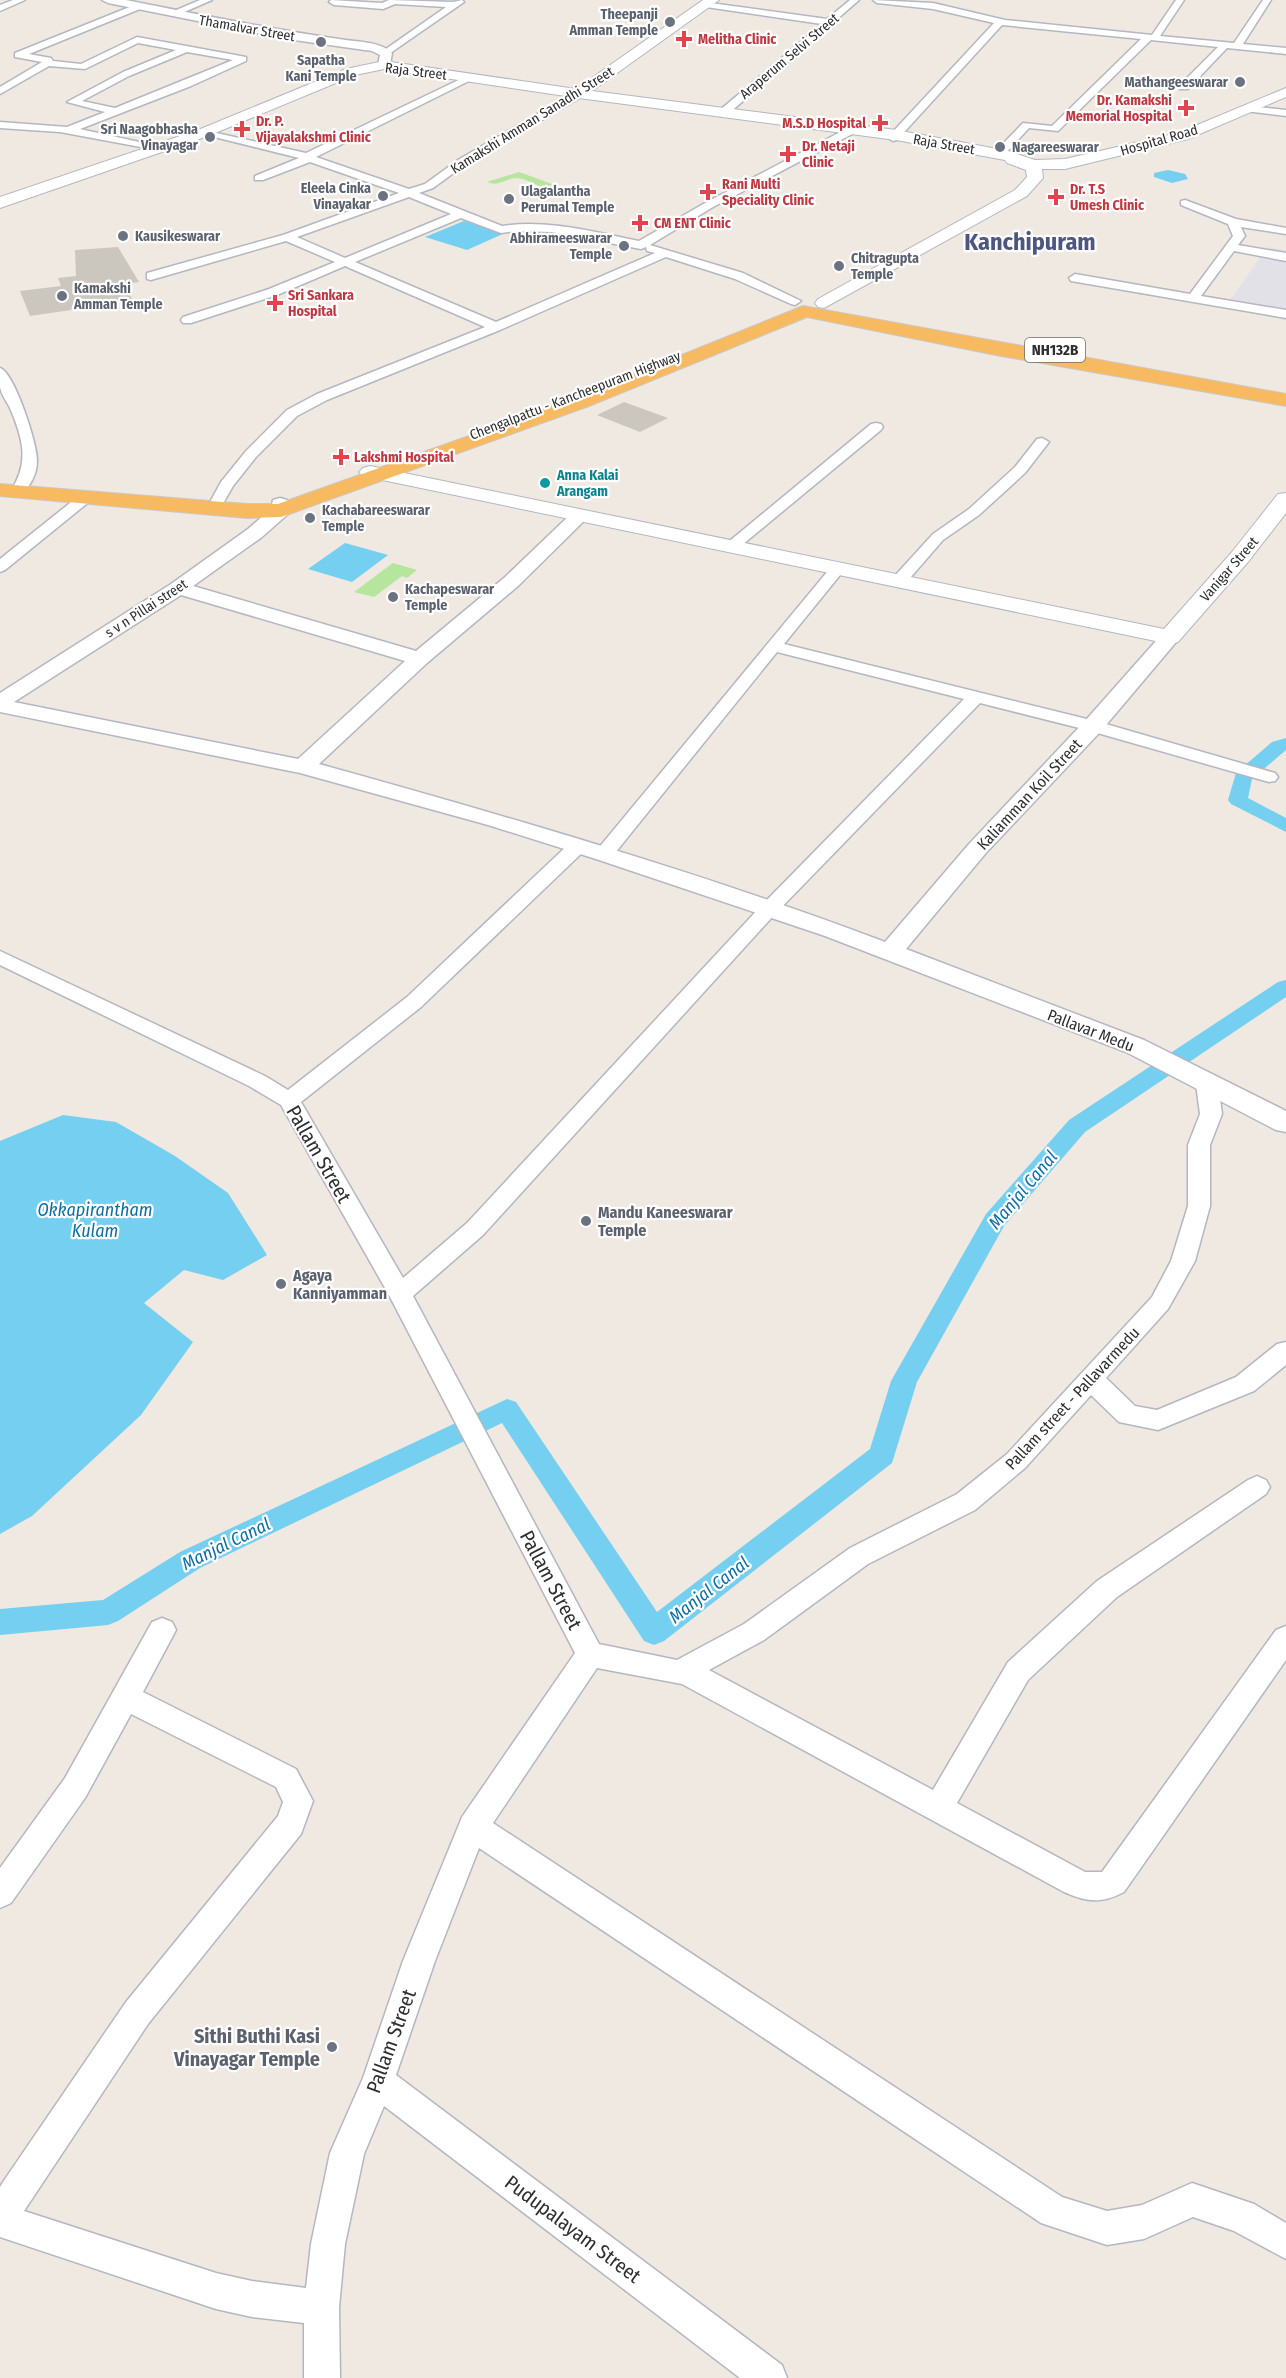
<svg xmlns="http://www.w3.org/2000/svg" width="1286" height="2378" viewBox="0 0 1286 2378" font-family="'Fira Sans Condensed',sans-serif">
<rect width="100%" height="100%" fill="#efe9e1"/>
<path fill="#e3e1e8" d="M1267,247l19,3v70l-61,-12z"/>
<g fill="#b6e59e">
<path d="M519,172l44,16c-21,7 -30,-10 -48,-10 -11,1 -16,9 -28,4z"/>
<path d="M393,563l24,7 -10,8 -5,-2 -28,21 -20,-5z"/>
</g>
<g fill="#75cff0">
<path d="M1168,170l17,4 3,5 -16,4 -18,-6v-4z"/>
<path d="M464,221l41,12 -38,17 -42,-13z"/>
<path d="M345,543l43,12 -36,27 -44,-13z"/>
<path d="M63,1115l53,7 59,34 53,37 39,62 -44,25 -39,-10 -40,33 49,39 -52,73 -109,101 -32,18v-393z"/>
</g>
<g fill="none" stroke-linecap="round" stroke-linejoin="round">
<g fill="#75cff0" fill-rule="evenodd">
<path d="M1286,738v12l-34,29 -4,19 38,20v14l-55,-28 -3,-4 8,-27 36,-31z"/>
<path d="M1286,980v17l-201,135 -81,94 -87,156 -25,81 -228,178 -10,4 -10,-4 -142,-218 -302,145 -82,53 -10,4 -108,10v-26l103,-9 77,-48 327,-153 9,3 141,210 213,-163 21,-68 95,-167 83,-94 209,-138z"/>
</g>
</g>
<g fill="#cbc7bf">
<path d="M118,247l21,35 -15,2 9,17 -103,15 -10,-25 41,-5 -3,-8 18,-2 -1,-26z"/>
<path d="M624,402l44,16 -28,14 -43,-17z"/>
</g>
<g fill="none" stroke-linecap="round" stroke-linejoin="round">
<g stroke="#b4b7c1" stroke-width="3">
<g id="minor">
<path d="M13,0h12l-25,11v-6z"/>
<path d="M200,0h12l-37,16 -8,-2z"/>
<path d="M331,0l51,3 7,-3 64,2 9,-2 2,2 -78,54 -5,-3 2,-2 63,-44 -51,-3 -12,5 -49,-4 -5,-3z"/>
<path d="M850,0h9l-131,114h-8v-4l102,-86 -116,-17 -3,-1v-4l124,17z"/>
<path d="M873,0l60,3 72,17 147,15 24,-35h8l-24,36 74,7 29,-43h8l-28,44 43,4v6l-59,-6 -39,41h-8v-4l38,-38 -67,-7 -93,91 -29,-3 -26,28h-8v-4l28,-29 29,3 89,-87 -139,-14 -105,115 -4,1 -5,-3 1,-2 105,-113 -61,-14 -56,-6z"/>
<path d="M137,4l5,3 -2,2 -111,45 22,4 2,3 28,3 56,-27 109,20v4l-55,25 -111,43 82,18v4l-102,-19 -60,-4v-6l67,5 38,-15 -38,-10 56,-30 53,-22 -38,-7 -53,26 -36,-3 -49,28v-7l42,-25 -27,-5v-4zM187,52l46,8 -118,48 -33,-7 47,-25z"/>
<path d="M467,76l8,2 -159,79 93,32 16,-5 33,-24 117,-68h8v4l-117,68 -33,24 -14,5 83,33c46,-7 92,6 137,15l66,-38 143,-75h8v4l-143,75 -63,38 93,28 58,28 -6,4 -4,-1 -56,-25 -69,-22 -166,73 -173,70 -30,16 -41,41 -23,29 -12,21h-10l-2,-3 12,-22 25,-31 41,-41 30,-16 168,-67 -140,-61 -68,29 -86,28h-8l-2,-3 2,-3 86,-28 66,-27 -49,-21 -135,39 -4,-1v-6l136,-38 116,-42 -89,-31 -47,18h-8v-4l44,-18 -101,-25 5,-3 103,23zM409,197l42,17 -106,44 -48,-21zM461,218l40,15 15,-2 35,1 90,17 5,-2 1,4 8,2 -159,69 -141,-60z"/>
<path d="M1249,106l37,4v6l-41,-5v-4z"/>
<path d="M1185,200l51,19 50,9v6l-45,-7 4,9 -7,9 48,8v8l-52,-10 -33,45 85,14v8l-215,-37 -2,-3 6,-4 115,20 43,-58 -5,-12 -47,-19v-4z"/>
<path d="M0,368c14,4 38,77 37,93 0,14 -7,24 -15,34l-5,1 -7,-4c20,-29 13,-53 0,-84 -3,-6 -9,-14 -10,-21 0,-6 0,-13 0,-19z"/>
<path d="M876,423l5,1 2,3 -2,3 -145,120h-10l-3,-3 3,-3 145,-120z"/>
<path d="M1042,438l7,4 -24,31 -46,42 -36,25 -39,45h-12l-2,-3 2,-3 41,-45 36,-25 46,-42 22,-28z"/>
<path d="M85,494l7,4 -2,3 -85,69 -5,2v-13l80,-64z"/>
<path d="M837,564l8,5 -61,75 315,78 176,51 3,4 -3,4 -6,1 -182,-52 -107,-27 -205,211 -292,321 -70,61 186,348 78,16 67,-36 106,-76 107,-54 50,-40 145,-157 19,-36 17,-55v-61l12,-31 -4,-30 3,-5 8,-2 8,2 3,5 4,30 -12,31v61l-15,55 -27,48 -62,69 29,28 22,4 79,-33 41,-33 9,-2v23l-32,26 -96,39 -39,-8 -28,-27 -66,73 -50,42 -107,54 -104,76 -55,30 224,120 75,-128 89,-81 151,-101 9,-4 9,4 4,7 -4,7 -149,103 -89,83 -71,123 128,69h17l174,-242 10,-4v34l-162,232c-23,12 -37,10 -60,0l-382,-208 -85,-16 -104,155 569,374 45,14 35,-6 50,-22 62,21 32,19v36l-52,-28 -41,-14 -49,22 -37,6 -66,-22 -562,-375 -44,113 -39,114 386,290 5,13h-47l-356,-272 -20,48 -19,90 -6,63 1,71h-36v-55l-52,-6 -36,-8 -216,-72v-50l3,-5 123,-180 152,-186 5,-14 -7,-15 -145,-73 -46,84 -74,105 -11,5v-40l65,-90 87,-156 10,-4 10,4 4,8 -33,62 153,77 17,32 -12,33 -153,190 -124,187 192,62 36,8 54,7 5,-44 19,-91 33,-75 40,-117 55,-134 4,-10 113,-164 -186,-358 -108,-190 -32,-19 -249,-121v-14l265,125 23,14 119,-93 163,-154h14l2,4 -2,4 -163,156 -120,95 102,176 64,-55 294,-317 203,-207 -187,-47 -166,206h-14l-2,-4 2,-4 235,-284z"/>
</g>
</g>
<g stroke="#b4b7c1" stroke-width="3">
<g id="tertiary">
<path d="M102,0h24c71,14 142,29 213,39 17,3 41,2 53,14l-2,12 -6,4 -4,-1 -2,-3 2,-10 -8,-4 -85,-12 -179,-36z"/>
<path d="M280,498l7,2 3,10 -2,4 -26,23 -69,49 223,65 88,-73 69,-66h14l2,4 -71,70 -91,77 -108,101c190,53 381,108 566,178l84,-98 116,-123 78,-88 7,-2 7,2 3,4 -3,4 -76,90 -116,123 -79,95 238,91 142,71v21l-10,-2 -150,-78 -301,-116 -229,-77 -108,-34 -188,-52 -300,-61v-19l171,-109 77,-55 23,-20 2,-9zM181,595l224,66 -107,98 -284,-57z"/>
</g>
</g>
<g stroke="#b4b7c1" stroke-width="2">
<g id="secondary">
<path d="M703,0h16l-127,91 304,39 112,21 27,9 30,-1 113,-26 108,-45v9l-98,42 -123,30h-23l1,9 -16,18 -203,112 -6,-1 -3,-4 3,-4 197,-109 12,-13 -1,-7 -19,-7 -2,-3 -109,-20 -317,-42 -195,-29 -29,6 -147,61 -208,72v-11l198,-67 148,-61 38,-8 192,28z"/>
<path d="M370,466l794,163 68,-77 46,-58 8,-1v20l-38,49 -70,80 -8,2 -807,-168 -4,-4 4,-4z"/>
</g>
</g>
<g stroke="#c9c9c9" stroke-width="2">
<path id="trunk" d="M803,306l483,88v12l-290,-51 -189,-38 -218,89 -308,111 -34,1 -247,-22v-12l247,20h31l297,-106z"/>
</g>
<use href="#minor" fill="#fff" fill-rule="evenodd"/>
<use href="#tertiary" fill="#fff" fill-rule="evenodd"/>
<use href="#secondary" fill="#fff" fill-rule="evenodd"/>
<use href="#trunk" fill="#f8ba60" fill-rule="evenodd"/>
</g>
<g fill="#6b7280" stroke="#fff" stroke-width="2">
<circle cx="670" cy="22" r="6"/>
<circle cx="321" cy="42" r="6"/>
<circle cx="1240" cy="82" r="6"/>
<circle cx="210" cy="137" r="6"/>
<circle cx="1000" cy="147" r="6"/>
<circle cx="383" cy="196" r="6"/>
<circle cx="509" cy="199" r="6"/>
<circle cx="123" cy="236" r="6"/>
<circle cx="624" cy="246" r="6"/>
<circle cx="839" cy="266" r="6"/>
<circle cx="62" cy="296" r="6"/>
<circle cx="310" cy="518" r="6"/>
<circle cx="393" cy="597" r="6"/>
<circle cx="586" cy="1221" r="6"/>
<circle cx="281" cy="1284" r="6"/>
<circle cx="332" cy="2047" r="6"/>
</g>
<g fill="#e0444e" stroke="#fff" stroke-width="2">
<path d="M681 30h6v6h6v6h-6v6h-6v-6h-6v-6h6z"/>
<path d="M1183 99h6v6h6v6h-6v6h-6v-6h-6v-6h6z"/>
<path d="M877 114h6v6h6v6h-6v6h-6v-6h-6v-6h6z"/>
<path d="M239 120h6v6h6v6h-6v6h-6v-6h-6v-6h6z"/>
<path d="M785 145h6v6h6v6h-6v6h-6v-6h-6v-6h6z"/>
<path d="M705 183h6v6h6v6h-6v6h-6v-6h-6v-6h6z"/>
<path d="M1053 188h6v6h6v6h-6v6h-6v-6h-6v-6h6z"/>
<path d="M637 214h6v6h6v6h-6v6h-6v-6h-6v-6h6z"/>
<path d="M272 294h6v6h6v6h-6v6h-6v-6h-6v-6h6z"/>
<path d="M338 448h6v6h6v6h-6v6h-6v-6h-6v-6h6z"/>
</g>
<circle fill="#0f9aa8" stroke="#fff" stroke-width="2" cx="545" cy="483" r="6"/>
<g text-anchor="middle" stroke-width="4.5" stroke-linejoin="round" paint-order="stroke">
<g font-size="14" font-weight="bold" fill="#5b616d" stroke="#fff" text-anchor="start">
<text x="658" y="19" text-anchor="end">Theepanji<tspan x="658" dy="16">Amman Temple</tspan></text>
<text x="321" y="65" text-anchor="middle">Sapatha<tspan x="321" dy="16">Kani Temple</tspan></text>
<text x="1228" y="87" text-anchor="end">Mathangeeswarar</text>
<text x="198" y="134" text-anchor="end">Sri Naagobhasha<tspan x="198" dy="16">Vinayagar</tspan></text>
<text x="1012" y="152">Nagareeswarar</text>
<text x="371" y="193" text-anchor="end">Eleela Cinka<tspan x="371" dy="16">Vinayakar</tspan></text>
<text x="521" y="196">Ulagalantha<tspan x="521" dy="16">Perumal Temple</tspan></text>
<text x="135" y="241">Kausikeswarar</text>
<text x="612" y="243" text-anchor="end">Abhirameeswarar<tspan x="612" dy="16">Temple</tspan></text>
<text x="851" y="263">Chitragupta<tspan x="851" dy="16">Temple</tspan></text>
<text x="74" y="293">Kamakshi<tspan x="74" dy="16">Amman Temple</tspan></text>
<text x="322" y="515">Kachabareeswarar<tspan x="322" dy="16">Temple</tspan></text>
<text x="405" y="594">Kachapeswarar<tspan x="405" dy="16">Temple</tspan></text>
</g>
<g font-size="14" fill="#2e2e2e" stroke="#fff">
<text transform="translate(247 28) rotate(10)" y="5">Thamalvar Street</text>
<text transform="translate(789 56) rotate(-40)" y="5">Araperum Selvi Street</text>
<text transform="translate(416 71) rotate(7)" y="5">Raja Street</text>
<text transform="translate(532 120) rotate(-32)" y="5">Kamakshi Amman Sanadhi Street</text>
<text transform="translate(1159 140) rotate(-16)" y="5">Hospital Road</text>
<text transform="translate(944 144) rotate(10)" y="5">Raja Street</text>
<text transform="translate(575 395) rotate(-21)" y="5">Chengalpattu - Kancheepuram Highway</text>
<text transform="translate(1229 569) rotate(-49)" y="5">Vanigar Street</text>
<text transform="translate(146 608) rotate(-33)" y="5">s v n Pillai street</text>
</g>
<g font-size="14" font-weight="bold" fill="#be3a42" stroke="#fff" text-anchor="start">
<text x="698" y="44">Melitha Clinic</text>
<text x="1172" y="105" text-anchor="end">Dr. Kamakshi<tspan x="1172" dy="16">Memorial Hospital</tspan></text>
<text x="256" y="126">Dr. P.<tspan x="256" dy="16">Vijayalakshmi Clinic</tspan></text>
<text x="866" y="128" text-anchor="end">M.S.D Hospital</text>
<text x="802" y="151">Dr. Netaji<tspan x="802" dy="16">Clinic</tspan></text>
<text x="722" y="189">Rani Multi<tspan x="722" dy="16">Speciality Clinic</tspan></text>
<text x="1070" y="194">Dr. T.S<tspan x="1070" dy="16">Umesh Clinic</tspan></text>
<text x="654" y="228">CM ENT Clinic</text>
<text x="288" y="300">Sri Sankara<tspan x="288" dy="16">Hospital</tspan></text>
<text x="354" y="462">Lakshmi Hospital</text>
</g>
<g font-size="14" font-weight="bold" fill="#0d838f" stroke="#fff" text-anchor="start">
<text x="557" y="480">Anna Kalai<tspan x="557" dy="16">Arangam</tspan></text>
</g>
<rect fill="#fff" stroke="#6d6d6d" stroke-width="1.5" x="1025" y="338" width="60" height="24" rx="4.5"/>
<g font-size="15" font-weight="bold" fill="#2e2e2e">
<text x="1055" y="355">NH132B</text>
</g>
<g font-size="16" fill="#2e2e2e" stroke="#fff">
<text transform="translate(1029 794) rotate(-47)" y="6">Kaliamman Koil Street</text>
<text transform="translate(1091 1030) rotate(21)" y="6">Pallavar Medu</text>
<text transform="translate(1072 1398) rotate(-47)" y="6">Pallam street - Pallavarmedu</text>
</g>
<g font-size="16" font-weight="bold" fill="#5b616d" stroke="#fff" text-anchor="start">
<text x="598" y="1218">Mandu Kaneeswarar<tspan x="598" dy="18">Temple</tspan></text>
<text x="293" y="1281">Agaya<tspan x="293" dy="18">Kanniyamman</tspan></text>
</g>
<g font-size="18" font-style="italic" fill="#0d6fa3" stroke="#fff">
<text transform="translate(1023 1190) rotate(-50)" y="6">Manjal Canal</text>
<text x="95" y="1216">Okkapirantham<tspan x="95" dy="21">Kulam</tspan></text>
<text transform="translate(226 1544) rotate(-26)" y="6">Manjal Canal</text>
<text transform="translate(709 1590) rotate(-38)" y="6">Manjal Canal</text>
</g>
<g font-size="20" fill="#2e2e2e" stroke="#fff">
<text transform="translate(319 1154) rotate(60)" y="7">Pallam Street</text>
<text transform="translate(551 1580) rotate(62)" y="7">Pallam Street</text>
<text transform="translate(391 2041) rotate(-70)" y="7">Pallam Street</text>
<text transform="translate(573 2229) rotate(37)" y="7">Pudupalayam Street</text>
</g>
<g font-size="20" font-weight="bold" fill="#5b616d" stroke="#fff" text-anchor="end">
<text x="320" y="2043">Sithi Buthi Kasi<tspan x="320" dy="23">Vinayagar Temple</tspan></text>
</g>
<g font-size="24" font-weight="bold" fill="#4d5680" stroke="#fff">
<text x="1030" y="250">Kanchipuram</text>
</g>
</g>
</svg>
